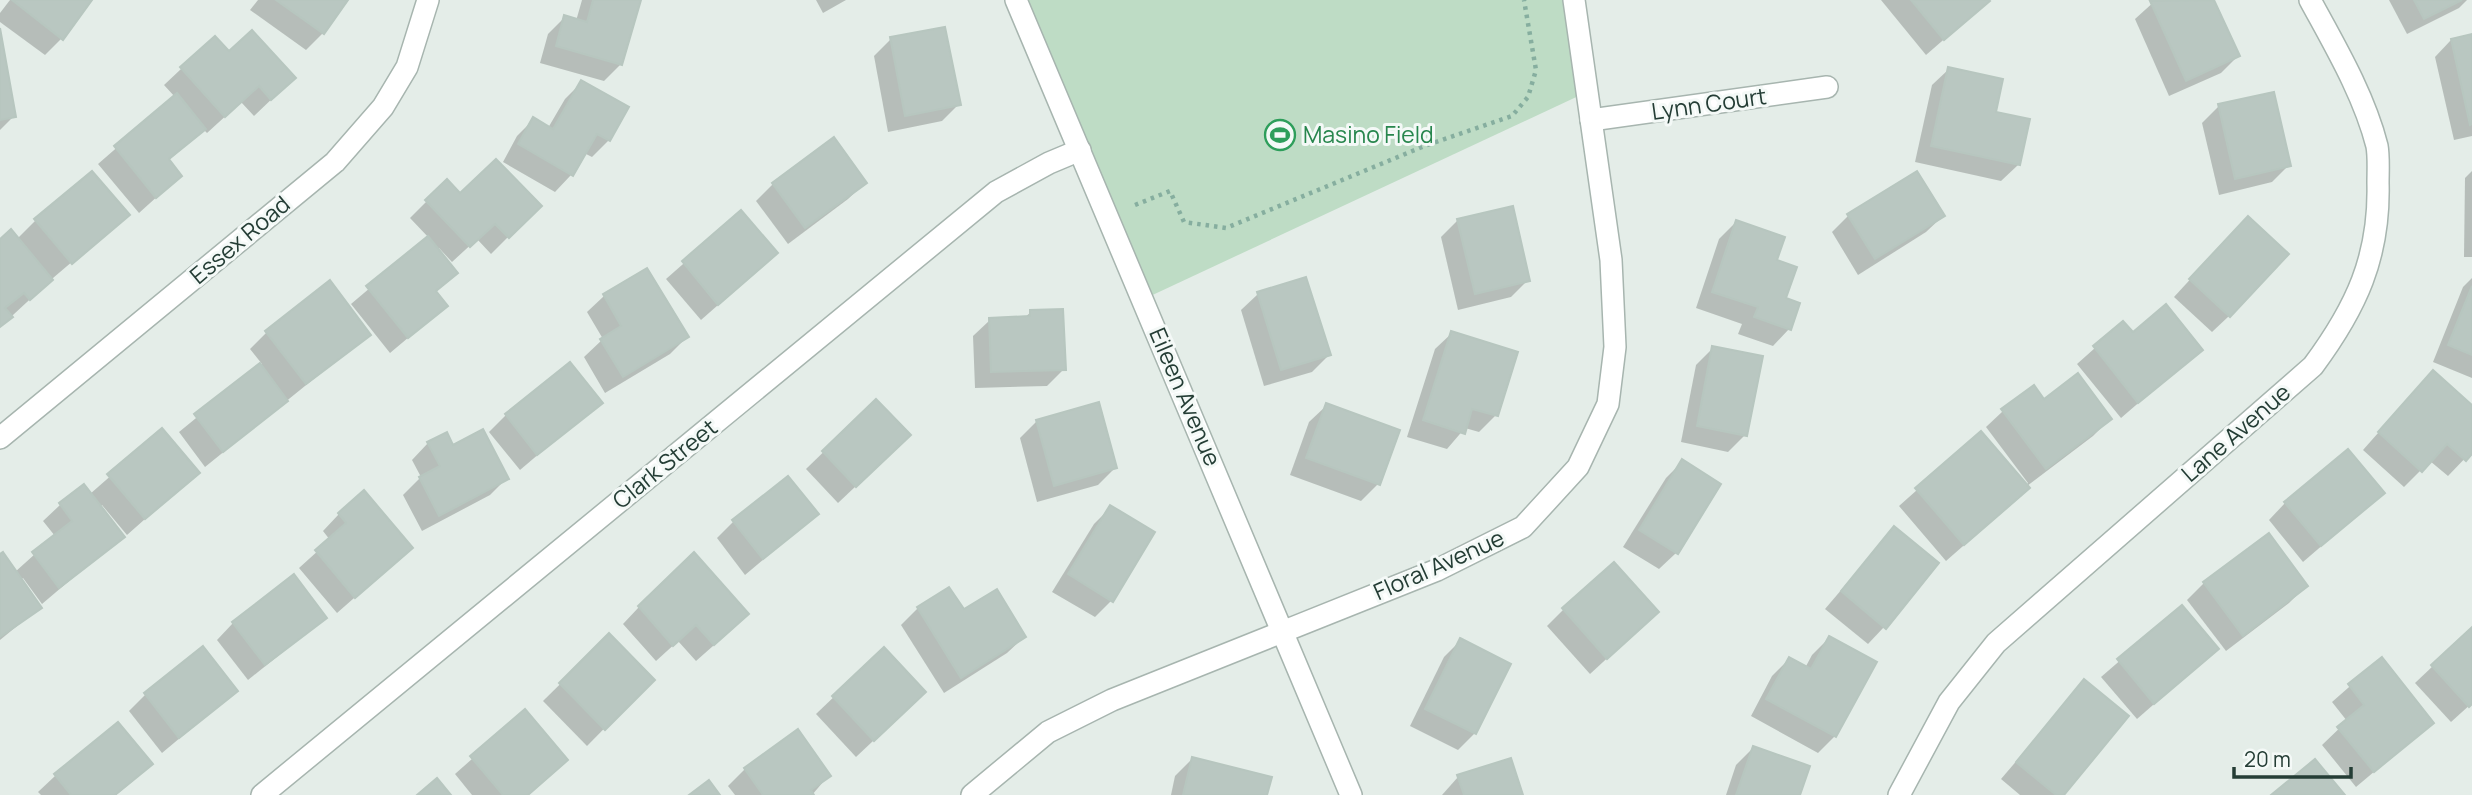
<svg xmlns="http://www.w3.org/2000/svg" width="2472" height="795" viewBox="0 0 2472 795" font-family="Manrope,sans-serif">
<rect width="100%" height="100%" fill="#e4ede8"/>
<path fill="#bedcc5" d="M1016,0h558l13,92 -443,207z"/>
<g fill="#0003">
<path d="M10,0h80l-28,38 -17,17 -45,-33v-9z"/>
<path d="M258,0h88l-23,33 -17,17 -56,-40z"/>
<path d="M582,0h57l-18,64 -17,17 -64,-18 8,-29 17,-17 11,4z"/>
<path d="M816,0h30l-23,13z"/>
<path d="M1881,0h106l1,1 -62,54z"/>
<path d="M2156,0h56l26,56 -17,17 -52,23 -34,-77z"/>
<path d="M2389,0h78l-8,8 -52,26z"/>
<path d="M2472,35v101l-18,4 -19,-83 16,-17z"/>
<path d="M0,38l14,78 -14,14z"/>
<path d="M214,38l62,57 -22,21 -13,-14 -34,31 -4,-4 -35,32 12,15 -41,37 -41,-49 77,-67 -11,-12z"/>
<path d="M891,39l68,65 -17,17 -54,11 -14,-76z"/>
<path d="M1949,69l45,44 24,52 -17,16 -86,-19 17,-77z"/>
<path d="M582,82l45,26 -18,32 -17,17 -8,-4 -13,22 -16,17 -52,-30 14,-26 17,-17 14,9 17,-29z"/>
<path d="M2219,106l70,59 -17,17 -53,13 -17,-72z"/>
<path d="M2472,171v86h-8l1,-79z"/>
<path d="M865,183l-17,16 -60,45 -32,-43 17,-17z"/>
<path d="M460,196l79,10 -48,48 -14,-15 -25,23 -13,-14 -2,2 18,23 -20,20 11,13 -56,47 -39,-49 78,-66 -19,-20 17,-17z"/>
<path d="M741,213l18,56 -58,51 -35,-41z"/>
<path d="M127,215l-74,63 -53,49v-86l17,-2 18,-18z"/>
<path d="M1848,216h95l-17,16 -68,43 -26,-43z"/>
<path d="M1458,220l70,60 -17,17 -53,13 -17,-73z"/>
<path d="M1736,222l38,39 15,68 -16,17 -35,-12 4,-10 -46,-16 23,-69z"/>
<path d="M2231,235l-2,81 -17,16 -38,-35z"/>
<path d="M647,270l40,67 -17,17 -65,39 -21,-36 19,-18 -16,-27 17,-16z"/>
<path d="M2472,278v100l-39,-16 30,-75z"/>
<path d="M1258,294l71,61 -17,17 -48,14 -23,-76z"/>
<path d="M1031,312l33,57 -17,17 -72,2 -2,-52 17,-16 34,-2z"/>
<path d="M2123,323l9,11 69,15 -80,69 -44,-54z"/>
<path d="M267,332l101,3 -163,132 -26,-35 83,-68 -12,-15z"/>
<path d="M1452,333l44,82 -17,17 -14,-4 -18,21 -40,-12 28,-88z"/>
<path d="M1713,348l32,87 -17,17 -47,-10 15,-77z"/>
<path d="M2417,389l55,18v44l-24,25 -18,-15 -26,26 -41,-37z"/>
<path d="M876,401l16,51 -54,51 -32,-34z"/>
<path d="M600,402l-80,68 -31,-38 17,-17z"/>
<path d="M2043,402l67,17 -17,17 -66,50 -16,18 -65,57 -47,-55 82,-73 45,52 2,-2 -42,-56 17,-16z"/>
<path d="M1326,406l52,78 -17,17 -71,-26 19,-53z"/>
<path d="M1037,421l78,47 -17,17 -61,17 -17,-64z"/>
<path d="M162,431l35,42 -70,62 -25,-30 -2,2 22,29 -80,68 -19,-26 -3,2 19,28 -39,32v-84l15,16 40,-36 -12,-15 17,-16 24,-19 6,8z"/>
<path d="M428,443l79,35 -17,17 -68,36 -19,-36 18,-18 -9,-17z"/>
<path d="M1683,461l-7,92 -17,16 -36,-22 43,-69z"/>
<path d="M2383,493l-80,69 -34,-42 16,-17z"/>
<path d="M1111,507v94l-16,16 -43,-25 42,-68z"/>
<path d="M339,514l72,34 -74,65 -38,-45 31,-28 -7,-9z"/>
<path d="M817,514l-72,61 -28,-37 16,-16z"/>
<path d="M1894,528l-10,99 -16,17 -43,-35z"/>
<path d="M2204,583l102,3 -17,17 -63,48 -39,-51z"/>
<path d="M639,607l91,24 -34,30 -18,-20 -22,20 -33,-37z"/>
<path d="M2182,607l35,42 -80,70 -36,-42z"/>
<path d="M918,608l106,29 -17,16 -63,40 -43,-68z"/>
<path d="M1564,609l76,19 -50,46 -43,-48z"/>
<path d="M325,618l-77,62 -31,-40 16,-17z"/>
<path d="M2472,629v74l-21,19 -36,-39z"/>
<path d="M609,636l43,44 -65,66 -44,-45z"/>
<path d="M1829,638l6,98 -17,17 -67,-37 21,-40 17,-17 16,9 7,-13z"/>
<path d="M1461,640l14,93 -17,17 -48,-24 34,-69z"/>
<path d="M884,649l23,60 -51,48 -40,-43z"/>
<path d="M2381,659l51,64 -76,64 -34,-42 25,-24 -15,-19z"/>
<path d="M2084,682l-23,113h-41l-19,-16z"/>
<path d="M236,691l-74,62 -33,-42 16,-16z"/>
<path d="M525,712l41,48 -38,35h-56l-17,-21z"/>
<path d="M117,724l33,40 -16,16 -18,15h-75l-3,-3 17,-16z"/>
<path d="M1753,748l45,47h-72l10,-30z"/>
<path d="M1192,759l73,36h-94l4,-19z"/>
<path d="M745,769l84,6 -17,20h-77l-7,-9z"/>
<path d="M1458,777l63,18h-79z"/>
</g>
<g fill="#b9c7c1" stroke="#b7c6bf" stroke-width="2">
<path d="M12,0h80l-29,40z"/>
<path d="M276,0h72l-24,34z"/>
<path d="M593,0h48l-19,65 -66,-19 8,-31 23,7z"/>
<path d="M1911,0h78l1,1 -46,39z"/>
<path d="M2214,0l26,56 -54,25 -36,-80z"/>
<path d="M2414,0h48l-38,19z"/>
<path d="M945,27l16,78 -56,11 -15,-79z"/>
<path d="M0,28l16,89 -16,3z"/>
<path d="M252,30l44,48 -25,22 -12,-14 -34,31 -45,-50 35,-31 14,15z"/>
<path d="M2472,34v90l-2,1 -19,-86z"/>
<path d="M1948,67l55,12 -7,33 34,7 -10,46 -89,-19z"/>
<path d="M581,80l48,27 -19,34 -13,-7 -24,42 -55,-32 15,-27 20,12z"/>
<path d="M2274,92l17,74 -56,13 -17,-75z"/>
<path d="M177,93l29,36 -37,30 13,17 -26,22 -42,-52z"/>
<path d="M834,137l33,46 -62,45 -33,-45z"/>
<path d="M496,159l46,47 -33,32 -14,-14 -25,23 -45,-47 22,-21 13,14z"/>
<path d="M92,171l38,44 -58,49 -38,-45z"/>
<path d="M1917,171l28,45 -70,43 -28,-45z"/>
<path d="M1513,206l17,75 -55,13 -18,-75z"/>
<path d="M741,210l37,43 -60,52 -36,-44z"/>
<path d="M2248,216l41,38 -59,63 -41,-38z"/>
<path d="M1736,220l49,17 -8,23 20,7 -11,31 14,5 -9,27 -37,-13 4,-10 -46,-15z"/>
<path d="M11,229l42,51 -23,20 -6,-7 -19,15 8,9 -13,10v-88z"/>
<path d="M428,236l30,37 -22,18 12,15 -40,32 -42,-52z"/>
<path d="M647,268l42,69 -66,40 -23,-38 21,-13 -18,-32z"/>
<path d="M1306,277l25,78 -50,15 -24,-78z"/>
<path d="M330,280l41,55 -65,49 -41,-53z"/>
<path d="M2472,286v69l-24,-10z"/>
<path d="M2166,304l37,46 -65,53 -45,-57 30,-25 10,11z"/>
<path d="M1063,309l3,61 -75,2 -2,-54 41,-2v-6z"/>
<path d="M1451,331l67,21 -20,64 -26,-7 -7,25 -42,-14z"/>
<path d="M1712,346l51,10 -16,80 -50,-10z"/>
<path d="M570,362l33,41 -66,52 -32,-41z"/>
<path d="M260,363l28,38 -65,51 -29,-38z"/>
<path d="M2433,370l39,35v49l-6,7 -19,-17 -25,28 -44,-40z"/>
<path d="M2078,373l34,46 -66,50 -45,-60 33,-24 10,14z"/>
<path d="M876,399l35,36 -55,52 -34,-36z"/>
<path d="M1099,402l18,66 -63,18 -18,-66z"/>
<path d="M1326,403l74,27 -20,55 -74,-27z"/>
<path d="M162,428l38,45 -55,46 -38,-45z"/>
<path d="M483,429l26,50 -70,37 -20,-39 21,-11 -13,-24 20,-10 6,13z"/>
<path d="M1981,431l49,57 -66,57 -49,-57z"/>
<path d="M2348,449l37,44 -64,53 -37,-44z"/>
<path d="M1682,459l39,25 -43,70 -39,-24z"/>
<path d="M788,476l31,38 -56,45 -31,-39z"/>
<path d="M84,484l41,53 -66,51 -27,-36 40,-31 -13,-18z"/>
<path d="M364,490l49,58 -58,50 -40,-48 31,-27 -8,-10z"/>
<path d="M1110,505l45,27 -42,70 -45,-28z"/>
<path d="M1894,526l45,37 -53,66 -45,-38z"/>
<path d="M2269,533l39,53 -65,50 -40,-54z"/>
<path d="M3,552l39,56 -42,29v-83z"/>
<path d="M694,552l55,62 -35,31 -18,-20 -23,21 -35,-40z"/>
<path d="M1614,562l45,50 -52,47 -45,-51z"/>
<path d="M294,574l33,44 -62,47 -33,-43z"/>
<path d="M949,587l15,22 33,-20 29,48 -65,41 -44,-71z"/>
<path d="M2182,605l37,44 -65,55 -37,-45z"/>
<path d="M2472,627v77l-3,3 -38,-42z"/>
<path d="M609,633l46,47 -50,50 -46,-47z"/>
<path d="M1829,636l48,26 -41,75 -70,-38 23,-42 22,12z"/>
<path d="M1460,638l51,26 -35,70 -51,-25z"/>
<path d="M203,646l35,45 -59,47 -35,-45z"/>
<path d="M884,647l42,45 -52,49 -42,-45z"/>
<path d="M2382,657l52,66 -60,49 -37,-45 27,-22 -16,-21z"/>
<path d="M2084,679l45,37 -65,79h-8l-40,-33z"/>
<path d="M525,709l43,51 -40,35h-25l-33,-39z"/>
<path d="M118,722l35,42 -38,31h-44l-17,-21z"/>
<path d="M798,729l33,47 -20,14 3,5h-51l-19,-27z"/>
<path d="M1753,746l57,20 -10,29h-64z"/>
<path d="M1192,757l80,20 -5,18h-84z"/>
<path d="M1511,758l12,37h-59l-7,-20z"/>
<path d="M2315,759l30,36h-74z"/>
<path d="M437,778l14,17h-34z"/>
<path d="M709,780l11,15h-31z"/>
</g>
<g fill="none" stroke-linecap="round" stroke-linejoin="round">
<g stroke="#a7b5af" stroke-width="24">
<g id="minor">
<path d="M1016,0l335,795"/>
<path d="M1591,120l236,-33"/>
<path d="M0,438l335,-276 48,-55 24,-40 21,-67"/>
<path d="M262,795l734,-603 53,-29 31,-13"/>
<path d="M972,795l76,-63 64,-32 325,-130 86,-43 55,-60 30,-63 7,-57 -4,-87 -37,-260"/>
<path d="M1899,795l50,-93 47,-59 317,-277c43,-58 67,-109 65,-183 0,-11 1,-26 -1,-37 -13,-51 -42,-100 -67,-146"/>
</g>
</g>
<path stroke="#86ae9f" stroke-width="4.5" stroke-dasharray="3.5 5" stroke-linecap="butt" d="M1135,205l35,-14 14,31 42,6 201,-83 85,-29 16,-19 8,-27 -12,-70"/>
<use href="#minor" stroke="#fff" stroke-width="21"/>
</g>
<defs>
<g id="stadium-ring" transform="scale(1.575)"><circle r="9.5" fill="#f4f9f7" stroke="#2e9e5b" stroke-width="1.5"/><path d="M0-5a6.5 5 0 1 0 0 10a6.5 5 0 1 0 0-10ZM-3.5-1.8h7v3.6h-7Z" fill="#2e9e5b"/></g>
</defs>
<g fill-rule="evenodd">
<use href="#stadium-ring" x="1280" y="135"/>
</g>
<g text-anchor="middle" stroke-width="6" stroke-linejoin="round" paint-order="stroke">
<g font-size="23" fill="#243d35" stroke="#f4f9f7">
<text transform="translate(1709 104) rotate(-8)" y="8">Lynn Court</text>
<text transform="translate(240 240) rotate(-40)" y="8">Essex Road</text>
<text transform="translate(1185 397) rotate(67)" y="8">Eileen Avenue</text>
<text transform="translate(2236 433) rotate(-41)" y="8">Lane Avenue</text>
<text transform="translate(665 464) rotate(-39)" y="8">Clark Street</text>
<text transform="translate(1439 565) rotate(-24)" y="8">Floral Avenue</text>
</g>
<g font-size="23" fill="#27864d" stroke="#f4f9f7" text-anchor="start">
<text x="1303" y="143">Masino Field</text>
</g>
</g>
<path d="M2234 767v10h117v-10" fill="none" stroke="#243d35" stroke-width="3.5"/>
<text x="2244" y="767" font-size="21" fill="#243d35" stroke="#f4f9f7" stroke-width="5" paint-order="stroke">20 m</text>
</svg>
